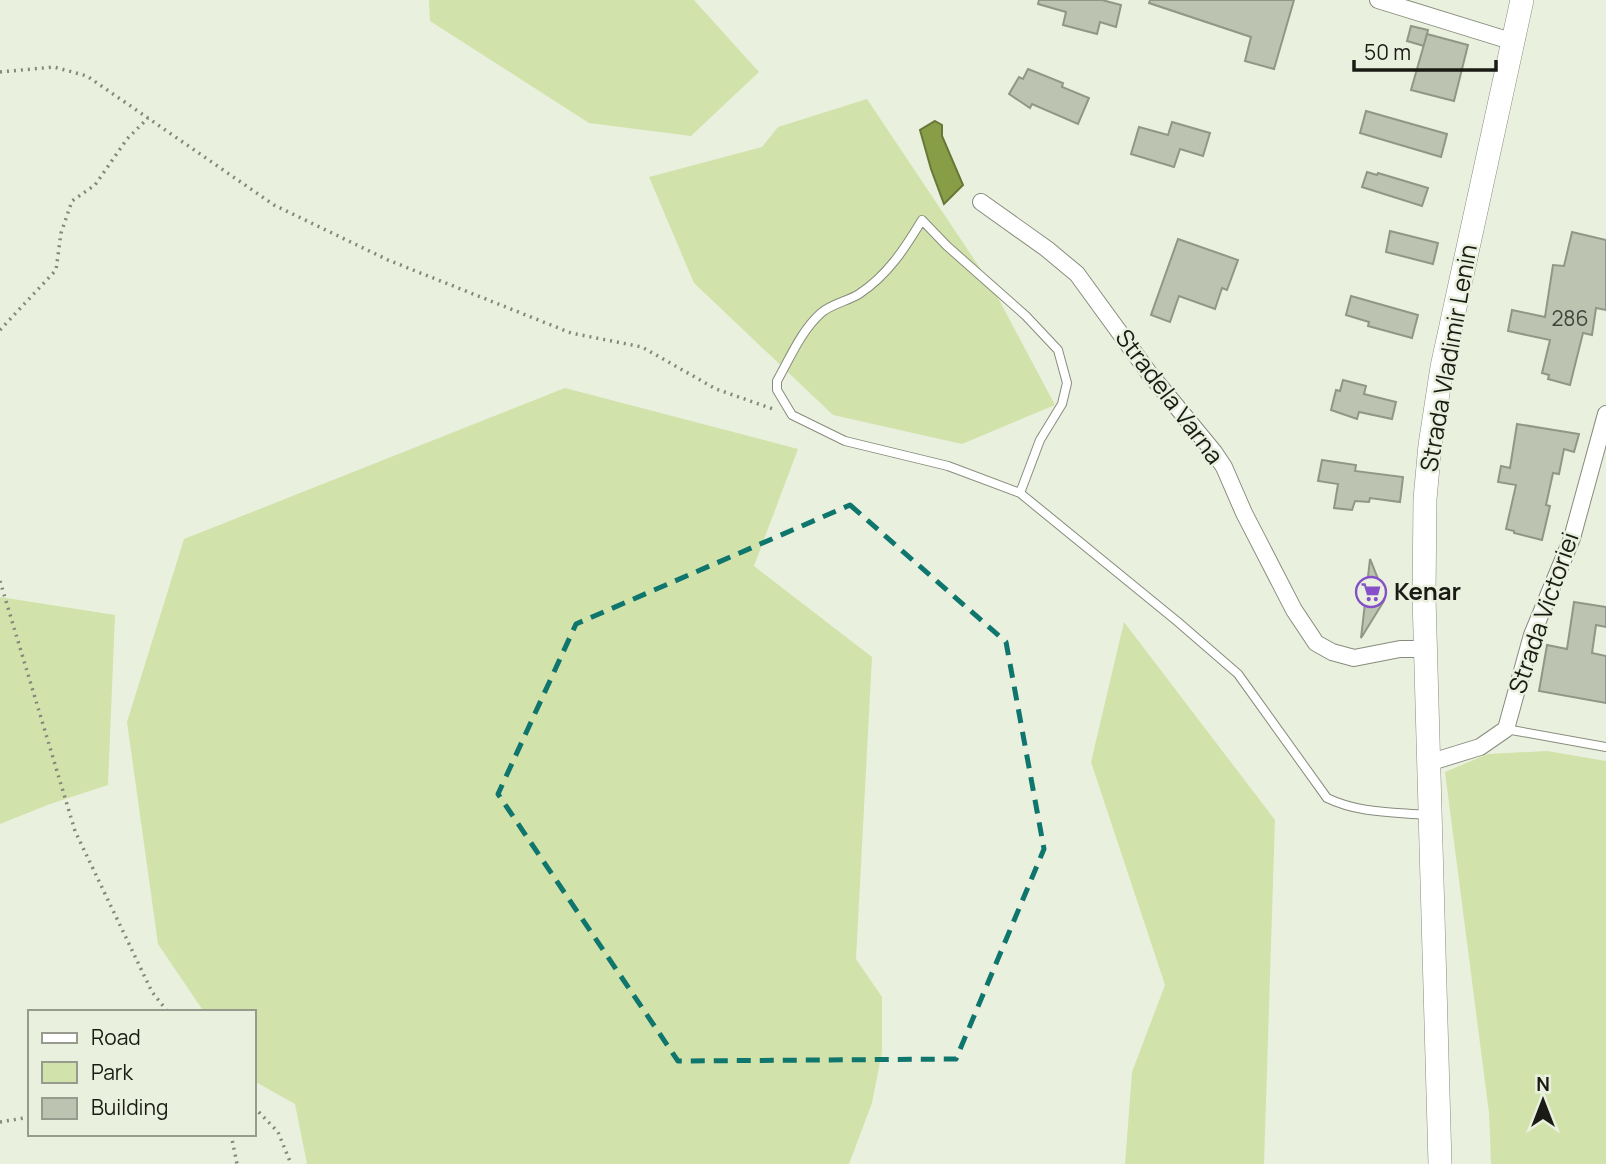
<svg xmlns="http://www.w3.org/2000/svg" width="1606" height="1164" viewBox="0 0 1606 1164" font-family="Manrope,sans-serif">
<rect width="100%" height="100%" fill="#eaf0de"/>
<g fill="#d2e2ab">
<path d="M429,0h265l65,72 -68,64 -102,-13 -159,-102z"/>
<path d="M867,99l123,184 65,122 -93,39 -129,-29 -139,-132 -45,-106 113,-30 16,-20z"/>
<path d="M565,388l233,61 -44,117 118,91 -16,302 26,38v55l-10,51 -23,61h-542l-12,-60 -41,-23v-69h-50l-46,-68 -31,-222 57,-183z"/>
<path d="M0,597l115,18 -7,170 -58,19 -50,20z"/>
<path d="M1124,622l151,198 -11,344h-139l7,-92 33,-87 -74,-223z"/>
<path d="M1547,751l59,10v403h-115l-2,-51 -44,-341 43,-18z"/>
</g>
<path fill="#889e46" stroke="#677737" stroke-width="2" d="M935,121l7,4v11l21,49 -19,19 -13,-35 -11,-39z"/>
<g fill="#bdc3b1" stroke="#919685" stroke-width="2">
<path d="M1039,0h63l19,5 -5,22 -16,-5 -3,12 -34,-9 3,-13 -28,-8z"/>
<path d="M1150,0h144l-20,69 -29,-8 6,-24 -102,-34z"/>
<path d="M1411,26l17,4 -4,16 -17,-5z"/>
<path d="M1427,34l41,11 -14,56 -43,-11z"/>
<path d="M1028,69l35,14 -1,4 27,11 -11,26 -46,-20 -2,4 -21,-14 10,-17 4,2z"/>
<path d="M1366,111l81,23 -6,23 -81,-24z"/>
<path d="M1172,122l38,11 -7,23 -23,-7 -6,18 -43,-13 8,-27 29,8z"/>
<path d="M1367,172l10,3 1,-2 50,15 -6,18 -60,-19z"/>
<path d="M1390,231l48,12 -5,21 -47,-12z"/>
<path d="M1572,232l34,8v70l-10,-2 -4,27 -9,-2 -13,52 -22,-6 1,-4 -7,-2 8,-33 -42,-9 4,-21 33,7 8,-52 11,1z"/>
<path d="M1178,239l60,21 -11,30 -5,-2 -7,21 -36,-13 -9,26 -19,-7z"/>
<path d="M1351,296l67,19 -6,23 -44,-12 1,-4 -23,-7z"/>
<path d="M1343,380l23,6 -2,8 32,8 -4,17 -33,-7 -2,7 -26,-9 5,-20 4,1z"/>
<path d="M1517,424l62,10 -5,18 -10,-3 -5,25 -6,-1 -7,32 4,1 -8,34 -28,-7v-2l-8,-2 10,-44 -18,-3 3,-16 9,2z"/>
<path d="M1322,460l34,5 -1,6 48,6 -3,25 -30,-4 -1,4 -14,-1 -3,9 -18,-2 4,-24 -20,-3z"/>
<path d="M1370,559l15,37 -1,5 -23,37z"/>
<path d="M1574,602l32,5v20l-10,-2 -4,28 14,3v47l-67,-12 8,-46 20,4z"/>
</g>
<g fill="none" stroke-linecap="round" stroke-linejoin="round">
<g stroke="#878c7c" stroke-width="10">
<g id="service">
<path d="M1020,493l20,-53 22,-36 5,-21 -9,-33 -32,-34 -79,-70 -25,-26c-17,28 -34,55 -63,74 -11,7 -28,10 -38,19 -20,18 -31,45 -44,68v9l15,25 53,26 103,25 72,27 158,129 60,52 89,124c31,15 65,14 99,17"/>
<path d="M1506,729l100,18"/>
</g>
</g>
<g stroke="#878c7c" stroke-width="18">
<g id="minor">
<path d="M1378,0l136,42"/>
<path d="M981,202l66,47 30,25 72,99 65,79 10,15 20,46 50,97 22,33 16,9 22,6 46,-9h25"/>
<path d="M1428,763l52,-16 26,-18 26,-94 40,-97 34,-124"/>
</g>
</g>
<g stroke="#878c7c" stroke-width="24">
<path id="secondary" d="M1440,1164l-16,-567 1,-98 5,-54 12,-78 80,-367"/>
</g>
<g stroke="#84887c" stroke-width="3.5" stroke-dasharray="2 5" stroke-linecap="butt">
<path d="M0,72l54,-5 33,9 187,129 114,55 183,73 71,14 74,42 57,20"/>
<path d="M0,330l56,-60 5,-37 11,-32 23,-16 32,-46 21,-21"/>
<path d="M0,581l75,250 77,161 16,20"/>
<path d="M254,1107l24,25 13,32"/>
<path d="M0,1122l30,-5"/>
<path d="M231,1134l6,30"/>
</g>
<use href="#service" stroke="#fff" stroke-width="8"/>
<use href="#minor" stroke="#fff" stroke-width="16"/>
<use href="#secondary" stroke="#fff" stroke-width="23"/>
</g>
<path fill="none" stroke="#0f766e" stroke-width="5" stroke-dasharray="14 9" stroke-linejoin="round" d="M850,505l156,137 38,207 -88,210 -278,2 -180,-267 78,-170z"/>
<defs>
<g id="supermarket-ring" transform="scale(1.575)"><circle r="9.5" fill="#eaf0de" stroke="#8550c8" stroke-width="1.5"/><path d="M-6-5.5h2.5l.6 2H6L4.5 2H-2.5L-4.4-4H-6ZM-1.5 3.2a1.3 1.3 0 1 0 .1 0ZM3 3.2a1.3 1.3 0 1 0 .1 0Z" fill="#8550c8"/></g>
</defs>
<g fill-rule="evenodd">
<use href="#supermarket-ring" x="1371" y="592"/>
</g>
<g text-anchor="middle" stroke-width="5" stroke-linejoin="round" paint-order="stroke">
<g font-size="21" fill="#42453b">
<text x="1570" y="326">286</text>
</g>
<g font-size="24" fill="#191b14" stroke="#eaf0de">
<text transform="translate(1449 358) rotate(-80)" y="8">Strada Vladimir Lenin</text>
<text transform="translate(1169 397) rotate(53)" y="8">Stradela Varna</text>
<text transform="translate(1544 613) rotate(-71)" y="8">Strada Victoriei</text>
</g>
<g font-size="24" font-weight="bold" fill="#191b14" stroke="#eaf0de" text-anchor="start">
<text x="1394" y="600">Kenar</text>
</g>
</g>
<rect x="28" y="1010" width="228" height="126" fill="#eaf0de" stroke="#969b8d" stroke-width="2"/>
<rect x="42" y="1033" width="35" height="10" fill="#ffffff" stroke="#969b8d" stroke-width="2"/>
<text x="91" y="1045" font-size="21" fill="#191b14">Road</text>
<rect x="42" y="1062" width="35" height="21" fill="#d2e2ab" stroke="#969b8d" stroke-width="2"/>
<text x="91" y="1080" font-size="21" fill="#191b14">Park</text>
<rect x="42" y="1098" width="35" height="21" fill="#bdc3b1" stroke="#969b8d" stroke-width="2"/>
<text x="91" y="1115" font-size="21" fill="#191b14">Building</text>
<g transform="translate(1543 1101)" stroke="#eaf0de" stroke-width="5" paint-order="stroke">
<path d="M0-5L12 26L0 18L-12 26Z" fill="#191b14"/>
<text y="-10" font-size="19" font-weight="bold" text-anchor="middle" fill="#191b14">N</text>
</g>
<path d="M1354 60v10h142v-10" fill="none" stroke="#191b14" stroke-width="3.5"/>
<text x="1364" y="60" font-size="21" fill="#191b14" stroke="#eaf0de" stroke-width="5" paint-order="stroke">50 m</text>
</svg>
